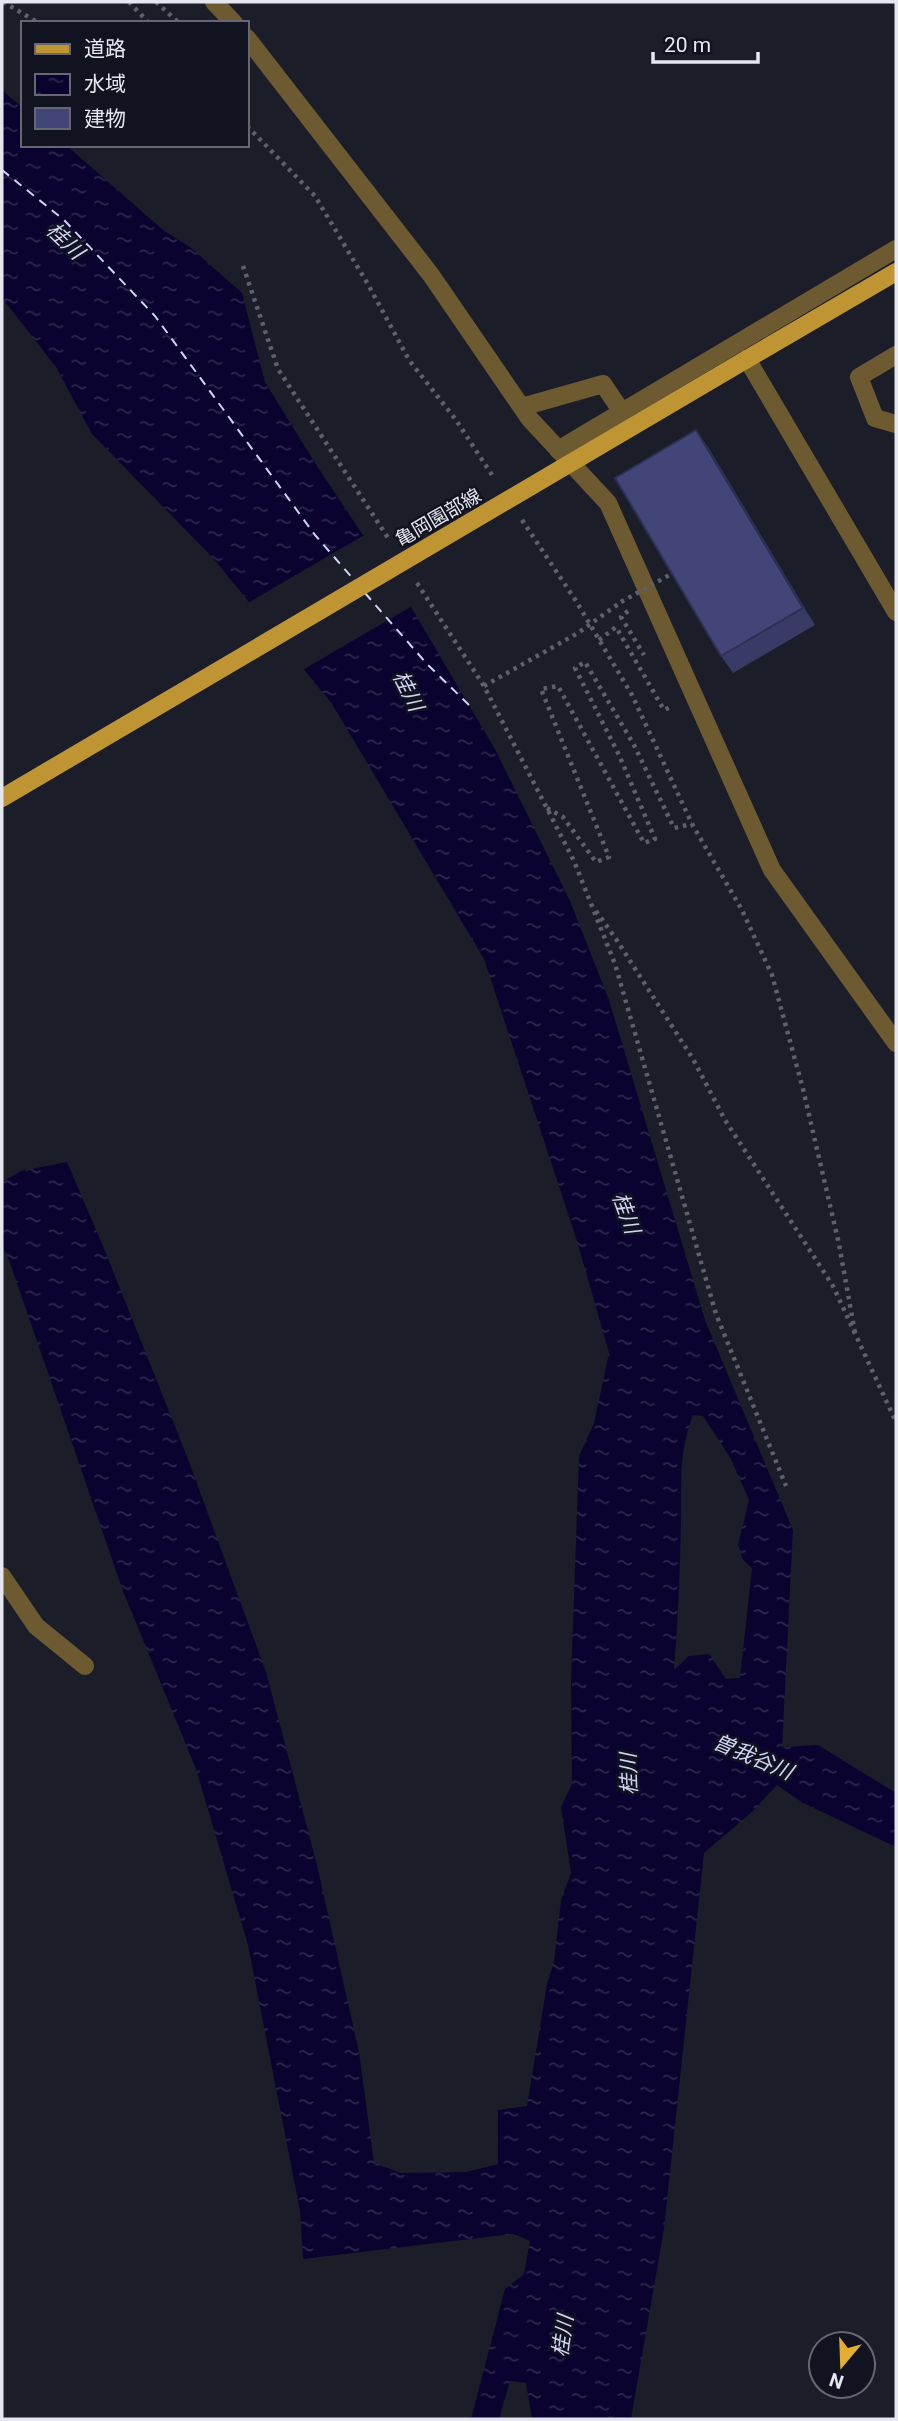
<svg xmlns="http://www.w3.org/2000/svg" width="898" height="2421" viewBox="0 0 898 2421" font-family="Roboto,'Noto Sans JP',sans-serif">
<defs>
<pattern id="water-ripples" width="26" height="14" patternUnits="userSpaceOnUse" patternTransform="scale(1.75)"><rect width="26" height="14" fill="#0a032f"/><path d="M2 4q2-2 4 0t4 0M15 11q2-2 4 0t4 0" fill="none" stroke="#2e284d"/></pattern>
</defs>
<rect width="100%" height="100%" fill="#1b1d29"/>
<path fill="url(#water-ripples)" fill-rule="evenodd" d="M2,90l21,18v37h43l97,85 27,17 52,46 23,89 52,84 97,146 82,139 74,150 39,99 96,320 88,210 -11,217 36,-2 78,48v54l-93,-44 -26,-18 -25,27 -48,41 -40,376 -33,190 -22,-3 -1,3h-76l-6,-36 -16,-2 -11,38h-28l34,-130 19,-15 6,-33 -17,-7 -210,25 -3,-48 -52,-266 -52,-176 -73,-178 -114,-331 -7,-15v-63l19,-11 46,-9 36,84 85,213 78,213 51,193 42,187 15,111 27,10 65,-1 32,-8v-54l29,-4 20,-122 7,-22 7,-62 10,-27 -10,-66 11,-23 -1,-102 8,-226 15,-33 15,-70 -32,-112 -93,-282 -152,-255 -119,-146 -121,-124 -36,-67 -54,-69zM693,1415l10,1 28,43 18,41 -11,45 5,15 9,8 -12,110 -14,1 -17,-25 -20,2 -15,14c4,-49 6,-98 7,-147 1,-42 -3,-67 12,-108z"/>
<path fill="#1b1d29" d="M366,534l48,71 -113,66 -55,-67z"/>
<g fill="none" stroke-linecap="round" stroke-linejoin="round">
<g stroke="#d0d4f5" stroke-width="2" stroke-dasharray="9 7" stroke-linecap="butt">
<path d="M2,170l62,50 91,96 160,219 40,46"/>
<path d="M365,593l62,71 42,41"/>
</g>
<g stroke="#5e606b" stroke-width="4.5" stroke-dasharray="3.5 5" stroke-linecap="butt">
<path d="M3,2l36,21"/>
<path d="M129,2l20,21"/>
<path d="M156,2l23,21"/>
<path d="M247,126l68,70 54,90 40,74 47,60 38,58"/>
<path d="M243,266l35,103 112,172"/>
<path d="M522,520l54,81 56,94 60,129 50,86 30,65 31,114 36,155 16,89"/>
<path d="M417,583l67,103 90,175 41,103 101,350 70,172"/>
<path d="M628,611l-7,6 23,38"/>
<path d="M599,640l17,-13 48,83 9,-4"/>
<path d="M484,686l94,-53 43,-31"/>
<path d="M547,808l16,9 33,45 13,-5 -68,-168 17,-3 86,157 11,-4 -36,-84 -44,-87 10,-6 49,83 40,83 18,-4"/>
<path d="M596,911l20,28 77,120 32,61 108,166 63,136"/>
</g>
<g stroke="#6d5a30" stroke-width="18">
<path d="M522,407l81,-23 19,28"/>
<path d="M2,1576l34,50 49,40"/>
</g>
<g stroke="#6d5a30" stroke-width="18">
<path d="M214,2l20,21"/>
<path d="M247,38l184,237 98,143 79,85 164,367 124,173"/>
<path d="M896,355l-37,22 16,41 21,6"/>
<path d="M558,450l338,-201"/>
</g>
<path stroke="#6d5a30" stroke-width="18" d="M747,359l149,253"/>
<path stroke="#bf9534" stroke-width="18" d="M747,359l149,-87"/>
<path stroke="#5e606b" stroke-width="4.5" stroke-dasharray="3.5 5" stroke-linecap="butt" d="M621,602l52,-29"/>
<path stroke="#bf9534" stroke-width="18" d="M2,798l745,-439"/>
</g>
<path fill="#393b66" d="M708,447l107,178 -82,48 -12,-17z"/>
<path fill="#2e3053" d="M696,430l12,17 107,178 -12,-17z"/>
<path fill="#424577" stroke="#2e3053" stroke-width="2" d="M696,430l107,178 -82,48 -106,-178z"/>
<g text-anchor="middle" stroke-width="5" stroke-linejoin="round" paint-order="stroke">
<g font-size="19" fill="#e5e6ef" stroke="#121320">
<text transform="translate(438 517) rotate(-30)" y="7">亀岡園部線</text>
</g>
<g font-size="21" font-style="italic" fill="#d0d4f5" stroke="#121320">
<text transform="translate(65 241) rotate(44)" y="7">桂川</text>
<text transform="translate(408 691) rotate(64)" y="7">桂川</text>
<text transform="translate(626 1213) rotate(70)" y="7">桂川</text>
<text transform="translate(753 1757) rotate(23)" y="7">曽我谷川</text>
<text transform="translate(629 1774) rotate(-92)" y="7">桂川</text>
<text transform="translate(563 2336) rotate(-82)" y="7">桂川</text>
</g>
</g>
<rect width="898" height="2421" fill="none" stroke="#e5e6ef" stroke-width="7"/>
<rect x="21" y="21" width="228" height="126" fill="#121320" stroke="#666773" stroke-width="2"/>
<rect x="35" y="44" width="35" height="10" fill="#bf9534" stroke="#666773" stroke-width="2"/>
<text x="84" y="56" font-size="21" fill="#e5e6ef">道路</text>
<rect x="35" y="74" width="35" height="21" fill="url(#water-ripples)" stroke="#666773" stroke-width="2"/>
<text x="84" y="91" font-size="21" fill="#e5e6ef">水域</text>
<rect x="35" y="108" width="35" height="21" fill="#424577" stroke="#666773" stroke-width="2"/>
<text x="84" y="126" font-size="21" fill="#e5e6ef">建物</text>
<g transform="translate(842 2365) rotate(199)"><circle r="33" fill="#121320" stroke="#666773" stroke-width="2"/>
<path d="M0-5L12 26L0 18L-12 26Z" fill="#e2af34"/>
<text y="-10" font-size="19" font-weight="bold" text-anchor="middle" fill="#e5e6ef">N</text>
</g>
<path d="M653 52v10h105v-10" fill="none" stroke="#e5e6ef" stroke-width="3.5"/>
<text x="664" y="52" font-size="21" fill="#e5e6ef" stroke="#121320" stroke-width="5" paint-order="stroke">20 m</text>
</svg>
